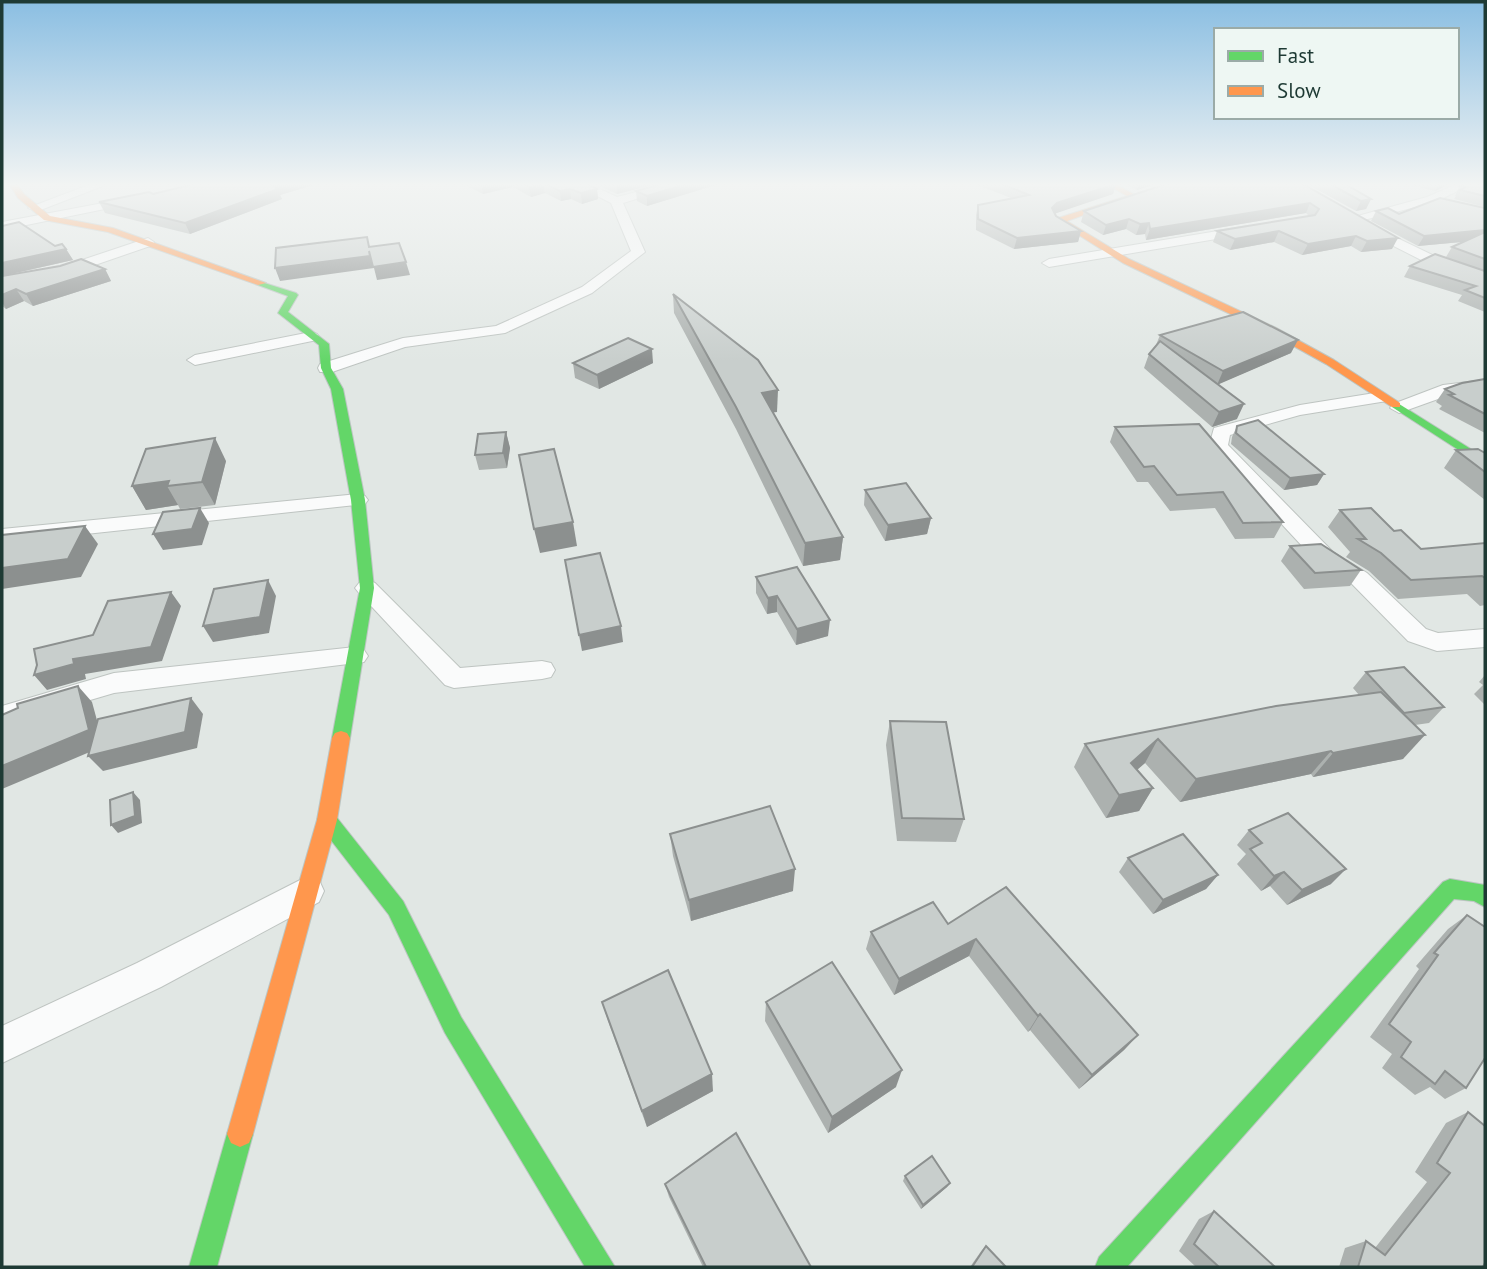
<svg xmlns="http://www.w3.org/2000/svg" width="1487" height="1269" viewBox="0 0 1487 1269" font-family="'PT Sans',sans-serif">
<rect width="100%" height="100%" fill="#e1e7e4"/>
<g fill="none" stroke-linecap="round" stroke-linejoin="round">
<g stroke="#bec4c1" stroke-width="2">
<g id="street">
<path d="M91,184h17l-70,27 -10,-3z"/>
<path d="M574,184h15l28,13 50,-13h19l-63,19 22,49 -53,41 -87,40 -100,14 -73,25h-12l-2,-4 2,-4 83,-26 93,-12 86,-39 49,-36 -20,-48z"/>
<path d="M1457,184h15l-37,18 -75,19 -6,-4 73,-20z"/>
<path d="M135,197l4,1v4l-137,28v-8z"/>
<path d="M1368,224l79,38 38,13v8l-48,-15 -73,-37 -2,-3z"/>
<path d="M1248,226l6,4 -2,3 -203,34 -7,-4 7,-4z"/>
<path d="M148,238l6,4 -1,3 -87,30 -64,12v-8l56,-11z"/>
<path d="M311,332l6,2 2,3 -2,3 -122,25 -8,-5 8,-5z"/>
<path d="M1485,380v10l-33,4 -53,19 -9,-5 3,-4 50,-19z"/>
<path d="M1381,392l9,5 -3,4 -87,14 -70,20 -2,10 105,107 34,21 59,56 12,4 47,-4v18l-48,4 -29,-10 -57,-58 -34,-21 -108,-116 5,-18 86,-23z"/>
<path d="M358,494l7,2 3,4 -3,4 -363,39v-14z"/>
<path d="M367,580l8,3 85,85 82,-7 9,2 4,7 -4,7 -9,2 -88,9 -9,-3 -86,-92 -4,-5 4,-5z"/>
<path d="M355,647l9,3 4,6 -4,6 -250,31 -112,33v-20l112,-33z"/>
<path d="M308,876l11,4 5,11 -5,11 -158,85 -159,76v-37l135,-63z"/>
</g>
</g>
<g stroke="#bcc5c2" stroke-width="2">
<g id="fast">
<path d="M258,281l38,12 2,2 -10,17 41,32 2,24 12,21 22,111 9,88 -24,150 -3,5 -6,2 -6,-2 -3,-5 28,-150 -9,-88 -20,-111 -10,-21 -2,-23 -41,-32 10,-17 -30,-11z"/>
<path d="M1396,402l89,56v9l-93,-60v-4z"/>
<path d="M327,812l7,2 69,87 58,116 154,250h-30l-140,-234 -56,-118 -69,-89 -3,-6 3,-6z"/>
<path d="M1450,879l35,6v22l-11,-6 -20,-2 -327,368h-32l4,-10 344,-375z"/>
<path d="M240,1121l9,4 4,9 -36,133h-28l38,-133 4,-9z"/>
</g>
</g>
<g stroke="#bcc5c2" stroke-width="2">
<g id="slow">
<path d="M9,184h8l7,10 26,22 63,12 153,55 -8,2 -150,-53 -64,-12 -26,-22z"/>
<path d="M1106,184h9l22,12 -70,25 62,38 147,69 58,32 66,43v4h-8l-66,-43 -58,-32 -145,-69 -65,-41v-4l69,-22z"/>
<path d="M341,731l6,2 3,5 -13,82 -84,314 -4,9 -9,4 -9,-4 -4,-9 90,-314 15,-82 3,-5z"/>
</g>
</g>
<use href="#street" fill="#fafbfb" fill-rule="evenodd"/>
<use href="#fast" fill="#63d668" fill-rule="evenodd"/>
<use href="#slow" fill="#ff974d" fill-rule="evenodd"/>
</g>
<g fill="#acb1af">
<path d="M194,184h123l-37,11 2,4 -92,35 -85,-21 -6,-11 54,-8z"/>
<path d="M463,184h124l10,5 1,10 -16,5 -11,-5 -10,2 -16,-8 -14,4 -18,-10 -30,7z"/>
<path d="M595,184h61l-39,10z"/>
<path d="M661,184h58l-72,22 -10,-5 -1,-10z"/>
<path d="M975,184h141l-3,10 -58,19 1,3 25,15 -3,11 -64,7 -38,-19v-15l2,-10 33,-7z"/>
<path d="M1126,184h30l-19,6z"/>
<path d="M1303,184l89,65 -31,3 -10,-6 -49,9 -28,-13 -44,8 -17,-8 4,-11 92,-15 -3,-3 -160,27 -1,-6 -9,1 -10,-6 -23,6 -22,-13 3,-11z"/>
<path d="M1307,184h38l26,15 -5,10 -10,2z"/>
<path d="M1407,184h43l-15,7z"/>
<path d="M1485,184v23l-31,-8 2,-3h-1l5,-10z"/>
<path d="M1485,208v104l-27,-11 4,-6 -58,-18 6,-11 56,-1 -20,-8 6,-10 10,-5 -44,4 -47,-25 5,-10 23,3z"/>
<path d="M2,226l53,20 11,3 7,11 -57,13 89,-4 6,12 -78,25 -9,-5 -18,8 -4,-3z"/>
<path d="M673,294l104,118h-4l70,125 -3,23 -37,6 -67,-137 -62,-116z"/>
<path d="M1160,335l131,18 -73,31 19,35 -25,8 -68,-59 5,-14 7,-9z"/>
<path d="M573,363h80l-54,26 -24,-11z"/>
<path d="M1485,379v54l-46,-24 3,-3 -6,-4 9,-13z"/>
<path d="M1237,426l87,48 -7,11 -33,5 -53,-46 1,-7z"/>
<path d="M1115,427l168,95 -9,16 -39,1 -20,-31 -45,3 -22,-29h-11l-27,-40z"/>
<path d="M506,432l4,16 -3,20 -28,2 -4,-15z"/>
<path d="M1456,450l29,3v47l-41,-32z"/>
<path d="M226,461l-11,44 -35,4 -2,-4 -32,5 -14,-24z"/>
<path d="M865,490l66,28 -4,16 -42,7 -21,-36z"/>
<path d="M1340,510l54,21 27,18 64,-6v62l-5,1 -13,-12 -69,5 -29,-28 -23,-14 4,-5 -22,-25z"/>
<path d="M1290,546l71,24 -11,16 -46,3 -23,-28z"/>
<path d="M756,577l72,59 -32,9 -19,-33 -10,2 -11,-21z"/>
<path d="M1366,672l78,35 -15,16 -14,2 -12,34 -90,18 -2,-3 -131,28 -35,-39 -8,7 16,18 -14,23 -33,7 -32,-51 11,-23 274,-49 -6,-7z"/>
<path d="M1485,675v30l-11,-11 9,-9 -4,-3z"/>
<path d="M890,721l74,98 -8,23 -59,-1 -11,-96z"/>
<path d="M1249,830l82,54 -44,21 -17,-19 -9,5 -24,-27 9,-10 -9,-9z"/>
<path d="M670,834l123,57 -102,30 -18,-65z"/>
<path d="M1128,858l90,17 -12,14 -53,25 -34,-42z"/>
<path d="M1006,887l132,148 -14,15 -45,39 -49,-59 -2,2 -59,-76 -75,39 -28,-46 5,-17 77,-8z"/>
<path d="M1467,915l-1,173 -21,11 -15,-12 -15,8 -33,-27 10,-14 -22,-17 49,-68 -3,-3 32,-37z"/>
<path d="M602,1002l111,89 -66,36 -39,-106z"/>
<path d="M766,1002l130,85 -68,46 -63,-112z"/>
<path d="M1468,1112l15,155h-144l6,-19 21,-7 9,7 52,-66 -12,-10 31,-49z"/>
<path d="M905,1176l45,7 -3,4 -26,22 -18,-28z"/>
<path d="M665,1184l146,83h-108l-34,-70z"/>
<path d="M1214,1211l61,56h-79l-17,-16 20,-32z"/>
<path d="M986,1246l20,21h-36l12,-17z"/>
</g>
<g fill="#8c908f">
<path d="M279,184h38l-37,11 2,4 -92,35 -5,-11z"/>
<path d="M481,184h31l1,3 -30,7z"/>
<path d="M540,184h3l2,9 -14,4 -2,-10z"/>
<path d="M616,184h40l-39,10z"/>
<path d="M686,184h33l-72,22v-10z"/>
<path d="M1116,184l-3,10 -59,20 -2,-6 5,-5z"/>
<path d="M1139,184h17l-19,6z"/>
<path d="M1439,184h11l-15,7z"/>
<path d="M570,189l1,10 -10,2 -1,-10z"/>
<path d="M597,189l1,10 -16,5 -1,-11z"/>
<path d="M1371,199l-5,10 -10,2 5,-10z"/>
<path d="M1310,203l-4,10 -160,27 4,-11z"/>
<path d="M1129,219l-3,10 -23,6 3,-10z"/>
<path d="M1149,223l-4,11 -9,1 4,-11z"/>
<path d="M1485,230v6l-2,4 -65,6 6,-10z"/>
<path d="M1081,231l-3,11 -64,7 3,-11z"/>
<path d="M1279,231l-5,11 -44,8 5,-11z"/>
<path d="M1356,236l-5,10 -49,9 6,-11z"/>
<path d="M1398,238l-6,11 -31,3 6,-11z"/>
<path d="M66,249l7,11 -71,16v-13z"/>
<path d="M370,256l36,6 4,13 -33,5 -3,-12 -94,13 -5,-13z"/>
<path d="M105,269l6,12 -78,25 -7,-12z"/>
<path d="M16,289l8,12 -18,8 -4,-7v-7z"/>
<path d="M1298,340l-7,13 -74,32 6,-14z"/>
<path d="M652,349l1,14 -54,26 -2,-14z"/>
<path d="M778,390l-1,22 -15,2v-21z"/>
<path d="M1244,404l-7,15 -25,8 7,-15z"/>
<path d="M506,432l4,16 -3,20 -4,-15z"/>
<path d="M215,438l11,23 -11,44 -13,-23z"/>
<path d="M1324,474l-7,11 -33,5 6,-12z"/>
<path d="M169,481l-2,5 11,19 -32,5 -14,-24z"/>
<path d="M200,508l9,15 -7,22 -39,5 -10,-16z"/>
<path d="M931,518l-4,16 -42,7 3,-16z"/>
<path d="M573,522l4,24 -37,7 -6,-24z"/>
<path d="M85,526l13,18 -17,33 -79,12v-21z"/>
<path d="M843,537l-3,23 -37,6 2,-23z"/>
<path d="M268,580l8,16 -7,37 -56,9 -10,-16z"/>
<path d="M171,592l10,14 -19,55 -77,13 1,5 -39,11 -13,-15 39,-16z"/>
<path d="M777,596v16l-10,2 1,-16z"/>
<path d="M830,620l-2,16 -32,9 1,-16z"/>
<path d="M621,626l2,16 -41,9 -3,-16z"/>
<path d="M78,686l14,16 12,44 -102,43v-23z"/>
<path d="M191,698l12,16 -6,34 -94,23 -15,-15z"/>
<path d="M1425,735l-22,24 -90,18 20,-24z"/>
<path d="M1158,739l-13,24 -27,23 13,-23z"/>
<path d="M1331,751l-20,23 -131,28 16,-23z"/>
<path d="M1153,788l-14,23 -33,7 13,-23z"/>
<path d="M133,792l7,8 2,23 -24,10 -7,-8z"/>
<path d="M795,869l-2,22 -102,30 -2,-21z"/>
<path d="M1346,869l-15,15 -44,21 15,-15z"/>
<path d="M1284,872l-14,14 -9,5 13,-15z"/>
<path d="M1218,875l-12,14 -53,25 10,-14z"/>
<path d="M976,939l-7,17 -75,39 5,-16z"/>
<path d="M1040,1014l-10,16 -2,2 10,-16z"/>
<path d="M1138,1035l-14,15 -45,39 13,-14z"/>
<path d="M902,1070l-6,17 -68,46 4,-16z"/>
<path d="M712,1074l1,17 -66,36 -5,-16z"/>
<path d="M950,1183l-3,4 -26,22 2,-4z"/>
</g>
<g fill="#c8cecc" stroke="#8c908f" stroke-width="2">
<path d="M194,184h85l-6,2 5,3 -93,34 -86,-21 50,-10 4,2z"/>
<path d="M524,184h16l-11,3z"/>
<path d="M545,184h42l10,5 -16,4 -11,-4 -10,2z"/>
<path d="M661,184h25l-39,12 -11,-5z"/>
<path d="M1002,184h114l-59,19 -5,5 4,8 25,15 -64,7 -39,-19v-14l51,-10z"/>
<path d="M1166,184h137l95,54 -31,3 -11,-5 -48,8 -29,-13 -44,8 -18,-8 98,-16 4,-6 -9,-6 -160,26 -1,-6 -9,1 -11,-5 -23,6 -22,-14z"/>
<path d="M1330,184h15l26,15 -10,2z"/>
<path d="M1464,184h21v12l-25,-6 6,-3 -6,-1z"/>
<path d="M1440,198l45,10v22l-61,6 -48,-25 12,-3 11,6z"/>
<path d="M19,222l36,24 7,-2 4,5 -64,14v-37z"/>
<path d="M1485,232v27l-33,-12z"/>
<path d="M367,237l2,10 30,-4 7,19 -33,5 -4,-16 1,5 -95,12 1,-20z"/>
<path d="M1435,254l50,17v27l-20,-8 11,-4 -66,-20z"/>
<path d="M81,259l24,10 -79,25 -10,-5 -14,6v-19l58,-10z"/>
<path d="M673,294l85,66 20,30 -16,3 81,144 -38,6 -69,-136z"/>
<path d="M1243,312l55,28 -75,31 -63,-36z"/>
<path d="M628,338l24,11 -55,26 -24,-12z"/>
<path d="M1160,341l84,63 -25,8 -70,-58z"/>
<path d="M1485,379v35l-36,-19 5,-1 -9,-5 17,-6z"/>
<path d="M1258,420l66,54 -34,4 -54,-45 1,-7z"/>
<path d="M1199,424l84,98 -40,1 -20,-31 -46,3 -23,-29 -10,1 -29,-40z"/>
<path d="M506,432l-3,21 -28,2 3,-21z"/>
<path d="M215,438l-13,44 -35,4 2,-5 -37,5 14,-37z"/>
<path d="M554,449l19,73 -39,7 -15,-74z"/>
<path d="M1478,449l7,4v19l-29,-22z"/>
<path d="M906,483l25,35 -43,7 -23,-35z"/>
<path d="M200,508l-8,21 -39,5 10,-22z"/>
<path d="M1371,508l23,23 7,-1 20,19 64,-6v35l-3,-2 -71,4 -30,-27 -23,-14h8l-26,-29z"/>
<path d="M85,526l-17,33 -66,9v-33z"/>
<path d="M1321,544l40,26 -46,3 -25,-27z"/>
<path d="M600,553l21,73 -42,9 -14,-75z"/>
<path d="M797,567l33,53 -33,9 -20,-33 -9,2 -12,-21z"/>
<path d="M268,580l-8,37 -57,9 11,-37z"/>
<path d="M171,592l-20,55 -78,12 1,5 -40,11 3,-10 -3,-16 59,-14 15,-34z"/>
<path d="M1404,667l40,40 -40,6 -38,-41z"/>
<path d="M78,686l11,44 -87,36v-51l16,-7 -1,-4z"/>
<path d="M1381,692l44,43 -92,18 -2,-2 -135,28 -38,-40 -27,24 22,25 -34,7 -34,-51 191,-38z"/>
<path d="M191,698l-6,34 -97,24 10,-37z"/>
<path d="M890,721l56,1 18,97 -62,-1z"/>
<path d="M133,792l2,24 -24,9 -1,-25z"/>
<path d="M770,806l25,63 -106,31 -19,-66z"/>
<path d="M1288,813l58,56 -44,21 -18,-18 -10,4 -24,-27 12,-6 -13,-13z"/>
<path d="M1183,834l35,41 -55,25 -35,-42z"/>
<path d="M1006,887l132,148 -46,40 -52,-61 -2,2 -62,-77 -77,40 -28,-47 62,-30 15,22z"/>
<path d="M1467,915l18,12v131l-19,30 -21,-17 -10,13 -34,-27 10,-15 -22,-18 49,-69 -4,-2z"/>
<path d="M832,962l70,108 -70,47 -66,-115z"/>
<path d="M668,970l44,104 -70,37 -40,-109z"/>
<path d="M1468,1112l17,14v137l-2,4h-125l8,-26 19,14 65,-82 -13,-10z"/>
<path d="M736,1133l75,134h-105l-41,-83z"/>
<path d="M932,1156l18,27 -27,22 -18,-29z"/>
<path d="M1214,1211l61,56h-56l-25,-23z"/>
<path d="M986,1246l20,21h-34z"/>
</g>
<linearGradient id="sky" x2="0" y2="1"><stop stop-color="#8abee2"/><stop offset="0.51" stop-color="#f2f4f3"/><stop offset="1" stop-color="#f2f4f3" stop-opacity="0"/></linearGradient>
<rect width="1487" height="362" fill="url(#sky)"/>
<rect width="1487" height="1269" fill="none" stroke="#1e3a34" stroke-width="7"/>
<rect x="1214" y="28" width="245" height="91" fill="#eef7f3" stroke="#9baba7" stroke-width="2"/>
<rect x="1228" y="51" width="35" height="10" fill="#63d668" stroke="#9baba7" stroke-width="2"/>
<text x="1277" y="63" font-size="21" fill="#1e3a34">Fast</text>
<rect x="1228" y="86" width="35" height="10" fill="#ff974d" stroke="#9baba7" stroke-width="2"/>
<text x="1277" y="98" font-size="21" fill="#1e3a34">Slow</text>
</svg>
